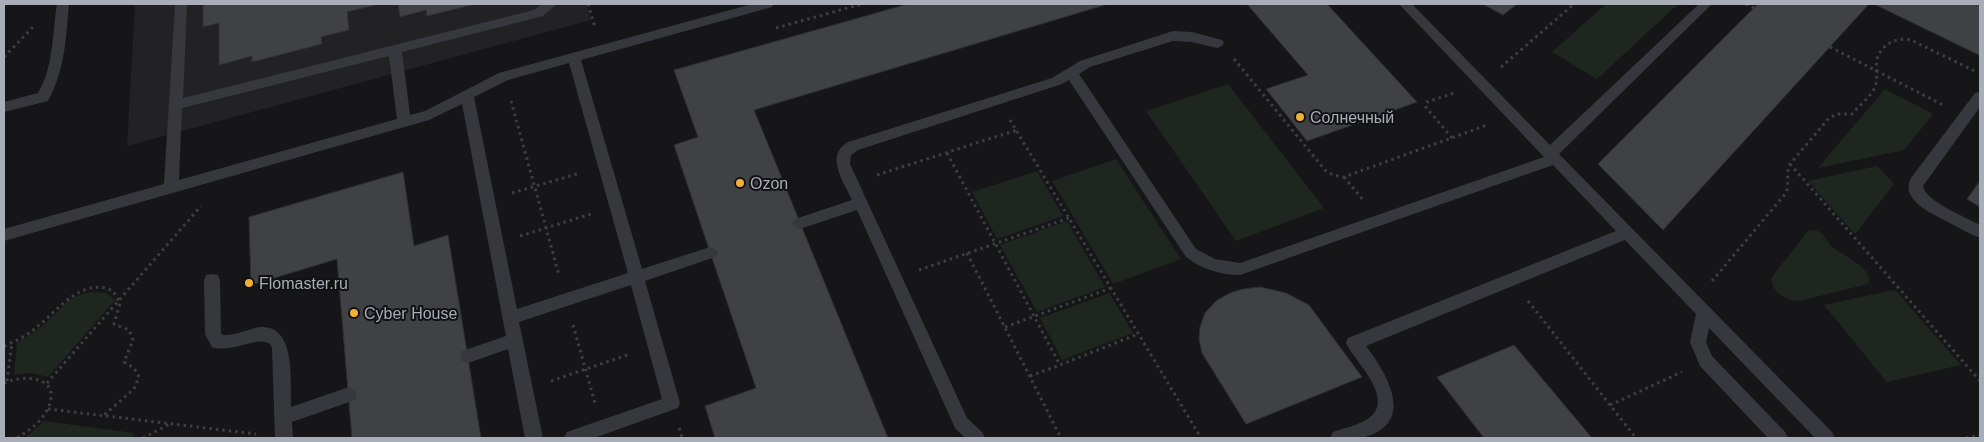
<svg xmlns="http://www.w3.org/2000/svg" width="1984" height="442" viewBox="0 0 1984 442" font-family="Arial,sans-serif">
<rect width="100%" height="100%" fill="#161618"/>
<path fill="#222225" d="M135,4h451l5,16 -464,126z"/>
<g fill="#1e261f">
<path d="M1606,4h72l-81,75 -45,-27z"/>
<path d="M1228,84l96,124 -88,33 -90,-130z"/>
<path d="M1885,89l48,25 -29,36 -86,18z"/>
<path d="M1116,159l65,100 -68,25 -61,-103z"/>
<path d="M1877,166l17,18 -39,50 -47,-53z"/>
<path d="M1037,171l26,45 -66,23 -25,-47z"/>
<path d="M1067,221l38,66 -68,25 -37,-67z"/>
<path d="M1812,230c14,1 13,12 23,19 13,9 29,15 35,30l-2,5 -69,17c-13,-1 -25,-7 -28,-21l3,-6 34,-43z"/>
<path d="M1894,290h1l66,75 -74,17 -63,-77z"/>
<path d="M91,292l15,1 9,7 -67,77 -17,-4 -17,2 3,-33c11,-6 22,-13 32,-22 17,-15 17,-23 42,-28z"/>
<path d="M1109,293l24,40 -71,27 -22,-42z"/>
<path d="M44,421l90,12 -2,5h-107z"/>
</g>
<g fill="#404145" stroke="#303034">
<path d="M208,4h171l-32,8 2,18 -28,7 1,7 -70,18v-6l-33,9v-42l-16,4v-22z"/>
<path d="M398,4h78l-49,12 -1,-6 -26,7z"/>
<path d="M908,4h200l-354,106 134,328h-173l-10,-32 51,-18 -82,-243 24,-8 -24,-67z"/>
<path d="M1247,4h80l90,98 -110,39 -41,-52 42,-14z"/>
<path d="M1483,4h34l-14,11z"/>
<path d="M1758,4h111l-206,226 -65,-66z"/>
<path d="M1874,4h106v49l-1,2z"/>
<path d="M403,172l11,74 34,-11 33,203h-129l-15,-179 -86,26 -2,-68z"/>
<path d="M1980,181v26l-13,-8z"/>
<path d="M1260,287l26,6 23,12 53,72 -116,47 -44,-71 -3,-14 1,-12 5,-14 11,-12 14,-8 13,-4z"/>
<path d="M1514,345l78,93h-108l-47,-61z"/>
</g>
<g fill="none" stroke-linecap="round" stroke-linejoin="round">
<g stroke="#3d3f44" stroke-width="3" stroke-dasharray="2.5 4" stroke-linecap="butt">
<path d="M588,4l7,23"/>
<path d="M1746,4l8,4"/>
<path d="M776,28l86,-24"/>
<path d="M1830,47l113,58"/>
<path d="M4,57l30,-31"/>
<path d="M1234,59l91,111 8,5 11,2 143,-52"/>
<path d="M1501,67l73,-63"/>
<path d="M511,101l48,174"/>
<path d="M1010,120l191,318"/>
<path d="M1452,138l-27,-32 2,-4 30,-10"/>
<path d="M947,153l113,212 78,-31"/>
<path d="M1790,164l190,217"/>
<path d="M877,175l140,-45"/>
<path d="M1344,177l19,23"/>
<path d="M512,193l68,-20"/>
<path d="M520,236l71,-22"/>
<path d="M967,253l94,185"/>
<path d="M919,270l150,-52"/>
<path d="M1712,281l74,-88c4,-10 -1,-19 4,-29l39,-46 9,-4h14c7,-8 19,-18 23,-27 3,-9 0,-19 2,-28 4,-15 20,-22 34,-19l66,32"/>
<path d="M1528,301l108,137"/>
<path d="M573,325l22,78"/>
<path d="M1005,327l106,-39"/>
<path d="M4,346c12,-5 24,-11 34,-20 20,-16 45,-50 75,-35l7,12 -6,21 15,6 4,10 -9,22 10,6 5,9 -5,12 -30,26"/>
<path d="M1030,376l30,-11"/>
<path d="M7,381l5,-38"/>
<path d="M551,381l79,-27"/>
<path d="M4,383c23,-10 61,-5 42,29 -7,12 -18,19 -29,26"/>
<path d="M47,383l154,-177"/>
<path d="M1610,405l72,-33"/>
<path d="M48,409l208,25"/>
<path d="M679,428l3,10"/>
<path d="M143,438l27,-14"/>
<path d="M1966,438l14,-3"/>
</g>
<g fill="#37383d" fill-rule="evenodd">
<path d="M57,4h12c-3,34 -4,66 -21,97l-44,11v-10l34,-9c16,-27 14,-59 19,-89z"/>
<path d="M175,4h12l-4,94 351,-88 8,-6h15l-14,12 -141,36 8,63 15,-4 74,-38 253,-69h21l-1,3 -191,53 61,209 68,-22 5,2 3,4 -3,4 -70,24 35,122 -2,5 -84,30h-30l3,-6 95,-33 -31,-114 -112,37 24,116h-18l-17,-89 -40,14 -6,-2 -2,-5 2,-5 44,-15 -44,-232 -33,16 -425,121v-12l160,-45zM389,56l8,63 -218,61 3,-72zM569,63l59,210 -111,36 -43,-212 34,-17z"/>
<path d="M1399,4h13l138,141 149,-141h13l-153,150 273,278 3,6h-20l-106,-110 -3,14 6,14 73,76 3,6h-20l-68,-72 -10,-24 6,-28 -71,-74 -259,106c22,29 51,78 -4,92 -10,2 -22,0 -32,0l3,-6c12,-4 26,-7 36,-14 27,-20 -15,-57 -23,-75l2,-5 268,-107 -63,-66 -313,110c-20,0 -38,-6 -54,-18l-117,-177 -7,4 -204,66 -7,5 -1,9 117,254 15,14 3,6h-20l-10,-10 -98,-218 -57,19 -5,-2 -3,-4 3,-4 57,-19c-8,-18 -28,-44 -4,-58l204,-64 28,-17 93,-30 19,1 30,8 2,3 -2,3 -5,2 -25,-6 -19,-1 -83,26 -11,7 117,175 19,10 25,4 304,-106z"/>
<path d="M1980,92v15l-57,79c2,15 44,32 57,39v13c-11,-4 -22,-11 -32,-16 -15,-8 -49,-22 -37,-44l64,-85z"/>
<path d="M212,274l6,1 2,5 1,53 2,2c13,1 25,-6 37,-8 37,-3 30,56 31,80l58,-20 6,3 2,5 -2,5 -63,22 1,16h-18l-3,-90 -2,-4c-13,-9 -39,10 -58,3l-7,-13 -1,-54 2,-5z"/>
</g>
</g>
<g fill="#f2b134" stroke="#111113" stroke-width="2">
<circle cx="1300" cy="117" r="5"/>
<circle cx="740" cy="183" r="5"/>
<circle cx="249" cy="283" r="5"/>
<circle cx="354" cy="313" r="5"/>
</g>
<g text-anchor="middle" stroke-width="4" stroke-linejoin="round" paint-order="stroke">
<g font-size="16" fill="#a8adb8" stroke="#111113" text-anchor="start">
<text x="1310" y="123">Солнечный</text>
<text x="750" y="189">Ozon</text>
<text x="259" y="289">Flomaster.ru</text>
<text x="364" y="319">Cyber House</text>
</g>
</g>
<rect width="1984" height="442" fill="none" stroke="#a8adb8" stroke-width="10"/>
</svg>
